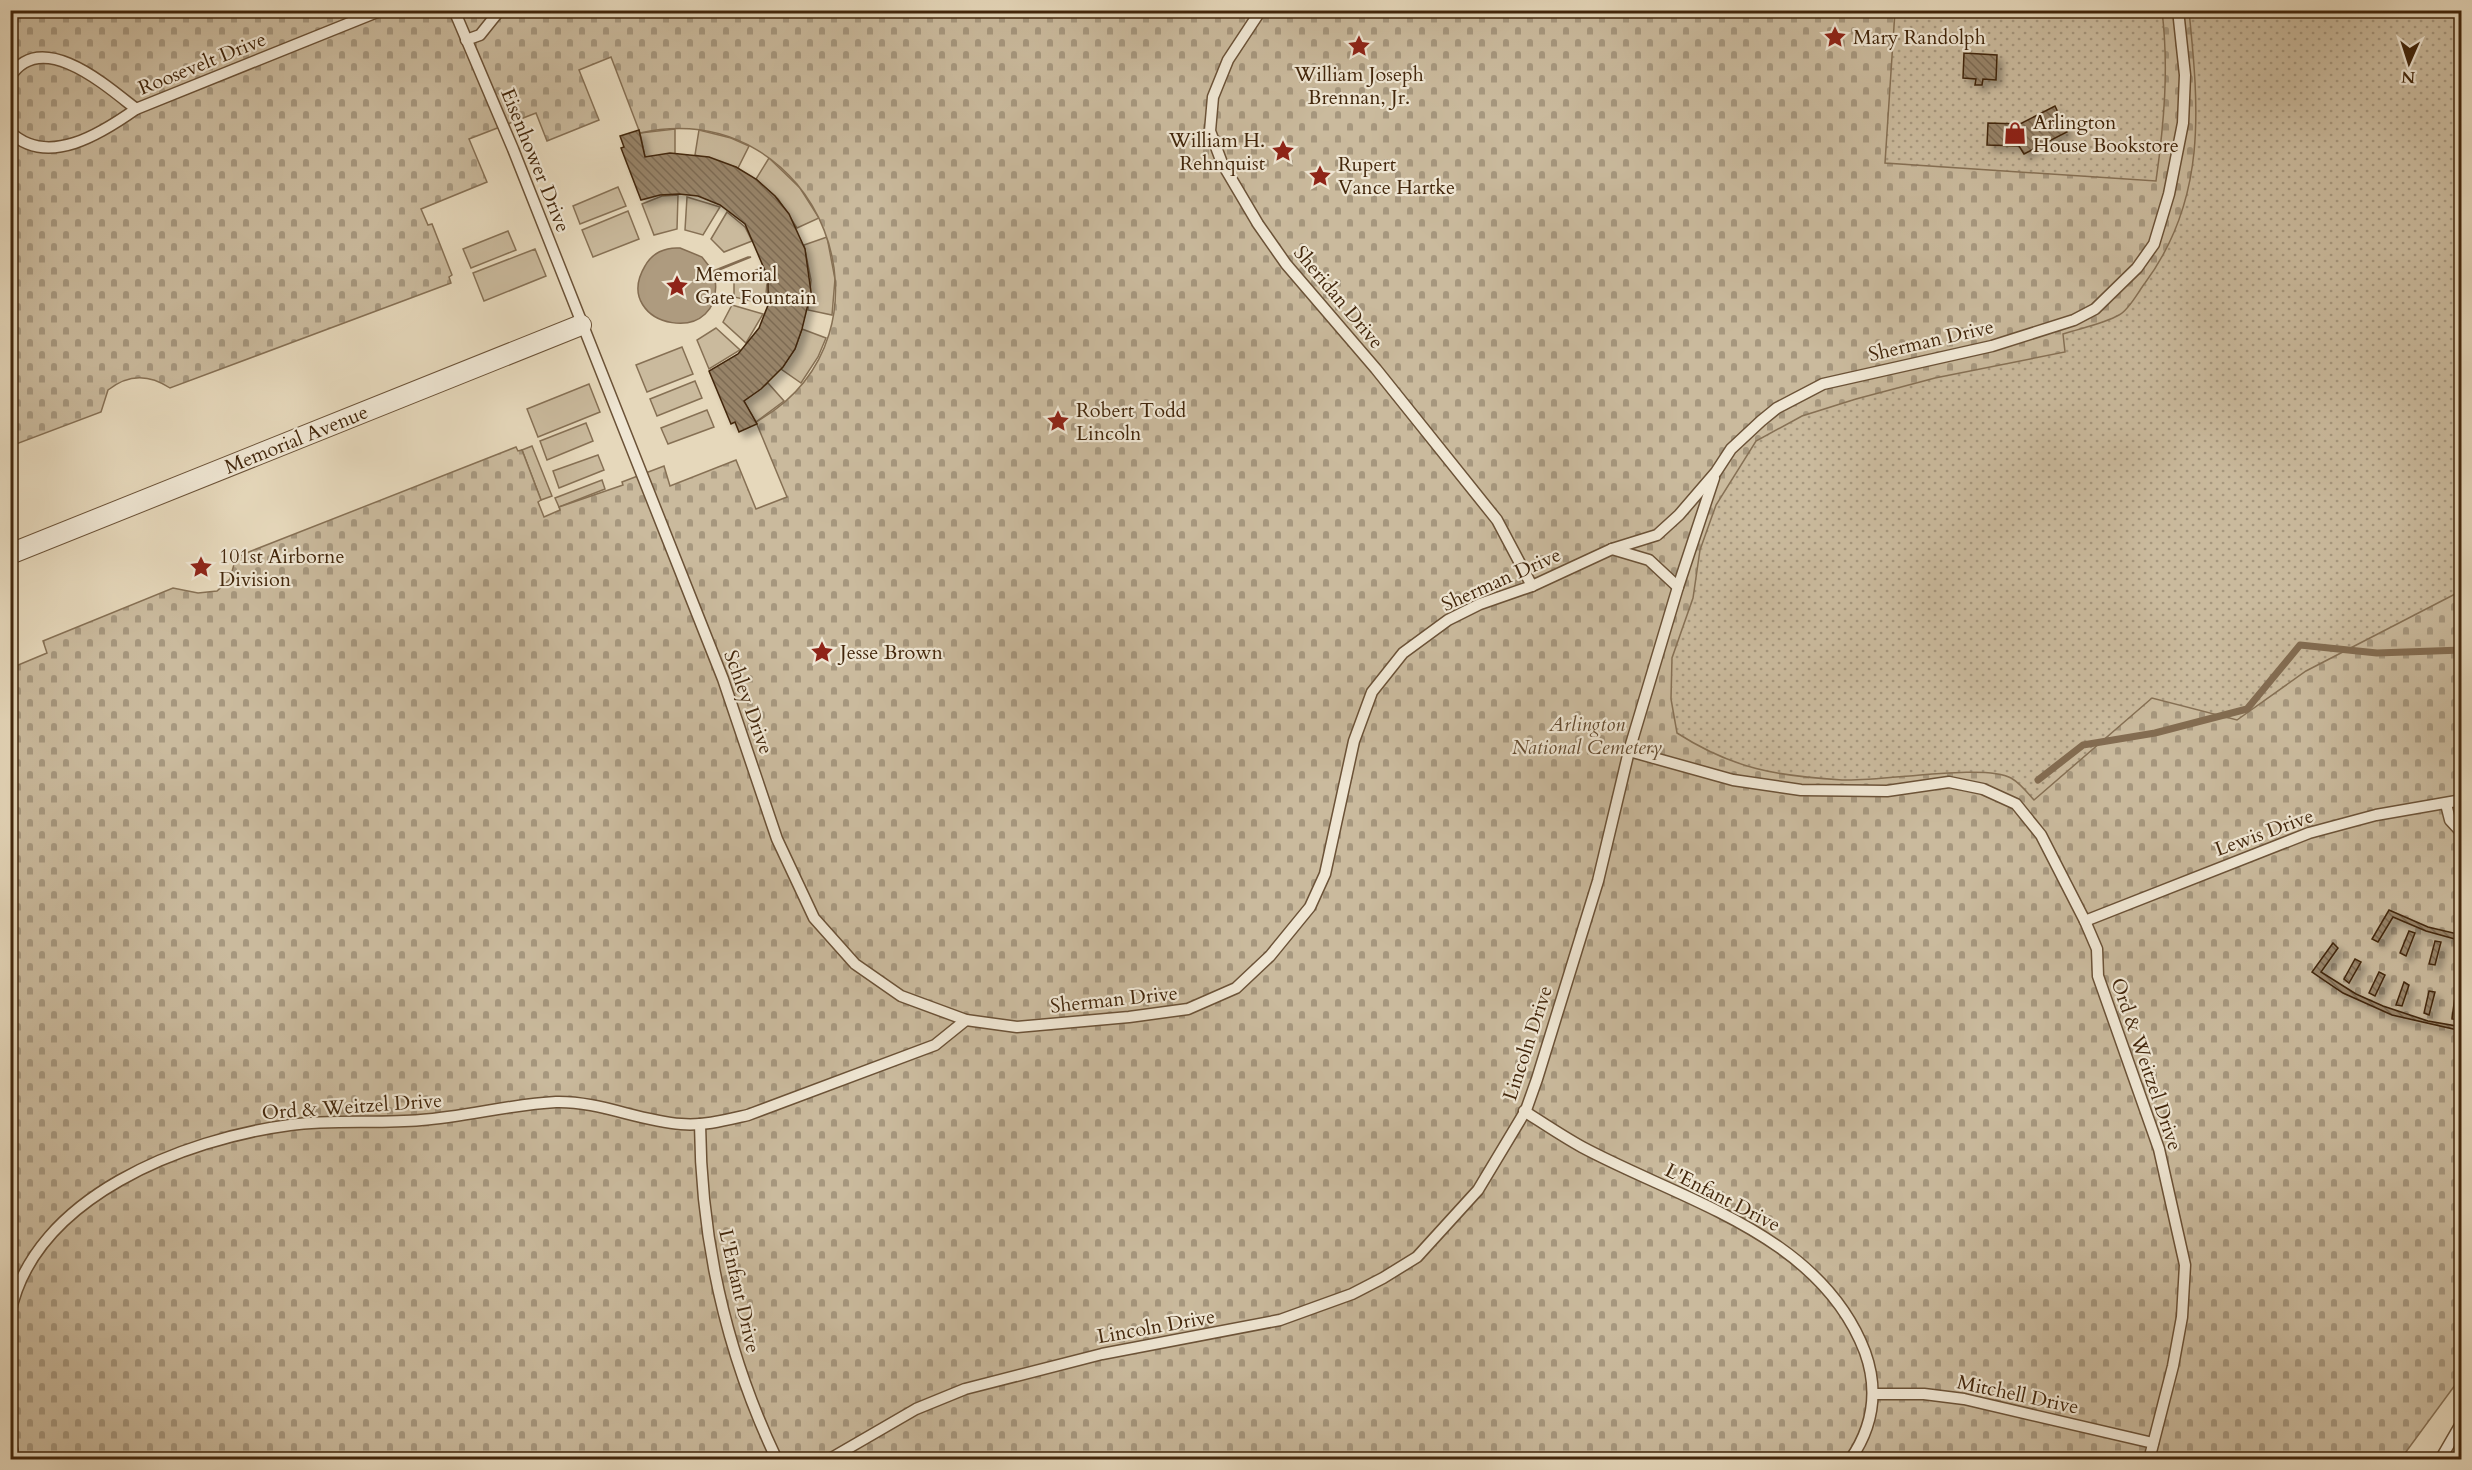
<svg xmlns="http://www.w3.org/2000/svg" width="2472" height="1470" viewBox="0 0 2472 1470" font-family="Cardo,serif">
<defs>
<pattern id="cemetery-stones" width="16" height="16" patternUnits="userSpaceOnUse" patternTransform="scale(1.5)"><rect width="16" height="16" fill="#caba9d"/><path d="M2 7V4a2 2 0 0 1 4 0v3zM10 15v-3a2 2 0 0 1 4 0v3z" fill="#a6977e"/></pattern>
<pattern id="park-dots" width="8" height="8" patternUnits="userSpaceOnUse" patternTransform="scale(1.5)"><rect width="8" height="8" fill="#caba9d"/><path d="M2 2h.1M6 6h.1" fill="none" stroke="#a6977e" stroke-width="1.8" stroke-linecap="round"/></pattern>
<pattern id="building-back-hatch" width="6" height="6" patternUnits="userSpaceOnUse" patternTransform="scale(1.5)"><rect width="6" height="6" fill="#978367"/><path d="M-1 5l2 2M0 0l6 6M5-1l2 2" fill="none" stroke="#7d6b53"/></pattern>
<filter id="shadow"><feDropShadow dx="5.5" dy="5.5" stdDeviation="3" flood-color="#0004"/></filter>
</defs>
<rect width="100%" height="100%" fill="#e6d8bb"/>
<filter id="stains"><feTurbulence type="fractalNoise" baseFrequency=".00333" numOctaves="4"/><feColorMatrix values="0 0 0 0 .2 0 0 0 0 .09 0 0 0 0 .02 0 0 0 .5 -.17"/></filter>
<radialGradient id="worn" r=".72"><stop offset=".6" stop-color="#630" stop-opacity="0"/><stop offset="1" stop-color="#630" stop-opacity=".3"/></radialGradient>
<g fill="#caba9d" stroke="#867054" stroke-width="1.5">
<path d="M675,129v25l-30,3 -5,-24z"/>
<path d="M699,130l32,8 18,8 -11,22 -43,-13z"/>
<path d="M769,158l31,30 19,30 -22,10 -19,-29 -22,-20z"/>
<path d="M618,187l8,19 -46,18 -7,-18z"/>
<path d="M678,195l-1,34 -23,6 -12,-31 20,-8z"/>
<path d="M687,197l33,10 -17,28 -18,-5z"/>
<path d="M628,211l11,28 -46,18 -11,-27z"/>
<path d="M727,212l18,15 7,14 -28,11 -13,-13z"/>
<path d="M508,231l8,19 -45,18 -8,-19z"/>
<path d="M827,237l8,42 -3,36 -24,-5 3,-30 -7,-35z"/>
<path d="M535,249l11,27 -62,25 -11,-28z"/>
<path d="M763,267l4,16 -2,21 -31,-7v-18z"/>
<path d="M732,305l31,9 -17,29 -23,-21z"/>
<path d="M716,328l24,22 -31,19 -12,-29z"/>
<path d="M802,329l24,9 -8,19 -17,26 -20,-14 14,-20z"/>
<path d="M682,347l11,27 -46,18 -11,-27z"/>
<path d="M695,381l7,17 -45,18 -7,-17z"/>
<path d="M768,383l16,18 -28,21 -12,-21z"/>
<path d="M589,384l11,28 -62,25 -11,-28z"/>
<path d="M707,410l7,17 -46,17 -7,-16z"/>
<path d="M586,423l7,18 -46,19 -7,-19z"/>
<path d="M532,446l20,50 -11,4 -19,-50z"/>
<path d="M598,455l6,15 -45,18 -6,-17z"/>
<path d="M602,480l3,9 -46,18 -4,-9z"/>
</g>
<path fill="url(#cemetery-stones)" stroke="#867054" stroke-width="1.5" d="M11,11h2450v1366l-61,83 -2389,-1v-791l36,-15 -4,-12 130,-53 25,5 19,-2 13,-12 6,-22 280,-110 2,4 4,-1 19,50 -3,2 6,15 16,-7 -1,-3 64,-22 -1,-3 42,-16 6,20 66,-26 20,49 31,-12 -31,-75c156,-88 64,-328 -116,-289l-29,-76 -32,13 20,50 -52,21 -11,-28 -67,26 18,43 -66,27 7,16 4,-1 20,51 -3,2 2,6 -281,105c-21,-14 -42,-14 -62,2l-7,22 -90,34z"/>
<g fill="url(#park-dots)" stroke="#867054" stroke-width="1.5">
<path d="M1895,11h267c7,57 2,113 -6,170l-271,-18z"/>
<path d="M2189,11h272v580l-155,80 -69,49 -85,-22 -118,102c-7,-8 -14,-17 -23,-22 -27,-15 -130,4 -169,2 -65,-4 -109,-11 -165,-47l-6,-34 1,-41 21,-60 7,-48 16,-45 40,-64 46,-25 54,-17 79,-21 130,-26 -2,-18c18,-6 40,-10 56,-19 10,-5 19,-23 26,-32 62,-84 54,-174 44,-272z"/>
</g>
<path fill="#ae9b7f" stroke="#836c51" stroke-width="1.5" d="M680,248l22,9 11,14 35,-14h3l-37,15c17,81 -106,56 -69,-6 7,-13 20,-19 35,-18z"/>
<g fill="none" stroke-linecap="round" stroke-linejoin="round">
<path stroke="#836c51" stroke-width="7" d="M2038,780l45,-35 72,-12 92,-24 53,-64 77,8 85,-3"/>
</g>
<g fill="url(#building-back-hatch)" stroke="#42260b" stroke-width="1.5" filter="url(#shadow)">
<path d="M1964,53l33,2 -1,25 -13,-1 -1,6h-7l1,-6 -13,-1z"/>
<path d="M2055,106l12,26 -43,22 -5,-8 -32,-1 1,-22 32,1z"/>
<path d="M639,130l6,27 25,-4 39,4 27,10 20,12 19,17 14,18 16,35 6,43 -9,37 -7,20 -12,18 -22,22 -17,12 13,23 -18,8 -4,-10 -4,2 -22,-53 29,-17 21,-26 9,-23v-32h-2l-21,-49 -25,-19 -22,-9 -19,-2 -19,1 -19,5 -20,-52 3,-1 -4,-11z"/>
<path d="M2389,910l39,17 34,8v6l-36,-10 -33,-14 -15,25 -6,-3z"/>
<path d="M2409,931l6,2 -9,23 -6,-3z"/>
<path d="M2435,941l6,1 -6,23 -6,-1z"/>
<path d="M2333,943l5,5 -17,24 35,22 27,12 45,15 34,6v4l-70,-16 -49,-22 -31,-21z"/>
<path d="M2355,959l6,3 -12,21 -5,-4z"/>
<path d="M2379,972l6,3 -10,21 -6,-3z"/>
<path d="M2404,982l5,3 -7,21 -6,-1z"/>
<path d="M2429,991l6,1 -6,23 -5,-2z"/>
<path d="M2455,996l6,1 -3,23 -6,-1z"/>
</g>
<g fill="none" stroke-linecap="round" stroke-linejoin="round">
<g stroke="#6b5237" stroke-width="13">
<g id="lane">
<path d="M454,10l59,139 210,530 54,160 37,79 41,46 46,32 65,24 51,7 112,-10 59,-8 48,-21 34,-32 40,-49 15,-33 29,-133 18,-49 31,-39 45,-33 32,-16 52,-18 80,-37 45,-14 22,-20 37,-43 15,-23 30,-28 16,-13 46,-24 169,-38 82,-26 21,-11 42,-41 17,-24 15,-50 14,-71 2,-48 -7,-65"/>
<path d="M1261,10l-33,50 -15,37 -3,34 12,32 36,61 28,40 90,105 121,151 35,66"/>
<path d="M10,14l9,-3"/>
<path d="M466,40l14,-5 20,-25"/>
<path d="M10,77c31,-50 98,10 126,32"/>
<path d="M10,132c38,36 92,1 126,-23l246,-99"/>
<path d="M1612,549l37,11 29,27"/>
<path d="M1629,751l104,29 68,10 86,1 62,-9 34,7 33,15 25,31 44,86 12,28 1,27 61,173 26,116 -3,52 -9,49 -24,94"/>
<path d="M2446,804l4,16 12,13"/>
<path d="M2085,921l224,-88 67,-18 86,-15"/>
<path d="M1524,1111c19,12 38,25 58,36 101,54 238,87 283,205 14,39 8,75 -15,108"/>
<path d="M700,1124c1,118 26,229 77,336"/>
<path d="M10,1314c24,-118 175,-175 280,-189 44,-6 88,-1 131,-5 45,-3 90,-16 135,-18 43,-1 83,19 125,22 23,2 45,-4 67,-9l187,-70 31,-25"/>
<path d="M1873,1394h51l40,5 189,44"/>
<path d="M10,1438l4,22"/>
<path d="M828,1460l88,-51 49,-20 137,-35 178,-34 72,-26 31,-16 34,-21 61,-67 48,-80 11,-31 61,-198 31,-130 49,-164 36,-109"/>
<path d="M2440,1460l22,-38"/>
</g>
</g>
<g stroke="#6b5237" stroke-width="22">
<path id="street" d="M10,554l571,-229"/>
</g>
<use href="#lane" stroke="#efe6d3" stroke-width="10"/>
<use href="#street" stroke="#efe6d3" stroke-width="20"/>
</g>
<defs>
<g id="sight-bare" transform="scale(1.8)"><path d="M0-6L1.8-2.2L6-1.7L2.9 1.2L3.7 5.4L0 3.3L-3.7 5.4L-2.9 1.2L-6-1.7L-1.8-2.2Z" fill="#8f2418" stroke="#efe6d3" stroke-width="2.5" paint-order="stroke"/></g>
<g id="shop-bare" transform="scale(1.8)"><path d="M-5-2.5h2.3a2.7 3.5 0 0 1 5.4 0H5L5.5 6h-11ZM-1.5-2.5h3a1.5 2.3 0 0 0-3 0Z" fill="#8f2418" stroke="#efe6d3" stroke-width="2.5" paint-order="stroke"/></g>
</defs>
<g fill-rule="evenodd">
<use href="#sight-bare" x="1835" y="37"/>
<use href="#sight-bare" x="1359" y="46"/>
<use href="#shop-bare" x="2015" y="133"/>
<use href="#sight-bare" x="1283" y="151"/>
<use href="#sight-bare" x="1320" y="176"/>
<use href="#sight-bare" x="677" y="286"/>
<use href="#sight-bare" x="1058" y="421"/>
<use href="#sight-bare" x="201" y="567"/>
<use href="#sight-bare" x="822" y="652"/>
</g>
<g text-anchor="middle" stroke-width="4.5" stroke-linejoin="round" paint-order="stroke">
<g font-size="20" fill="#42260b" stroke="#efe6d3" text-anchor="start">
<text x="1853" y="44">Mary Randolph</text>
<text x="1359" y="81" text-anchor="middle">William Joseph<tspan x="1359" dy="23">Brennan, Jr.</tspan></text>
<text x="2033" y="129">Arlington<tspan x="2033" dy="23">House Bookstore</tspan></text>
<text x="1265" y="147" text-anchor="end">William H.<tspan x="1265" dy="23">Rehnquist</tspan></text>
<text x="1338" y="171">Rupert<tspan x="1338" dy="23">Vance Hartke</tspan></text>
<text x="695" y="281">Memorial<tspan x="695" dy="23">Gate Fountain</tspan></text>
<text x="1076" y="417">Robert Todd<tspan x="1076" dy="23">Lincoln</tspan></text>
<text x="219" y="563">101st Airborne<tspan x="219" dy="23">Division</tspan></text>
<text x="840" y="659">Jesse Brown</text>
</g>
<g font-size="20" fill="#42260b" stroke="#efe6d3">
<text transform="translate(202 63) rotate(-22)" y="7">Roosevelt Drive</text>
<text transform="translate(536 160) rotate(68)" y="7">Eisenhower Drive</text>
<text transform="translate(1339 297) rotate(50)" y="7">Sheridan Drive</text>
<text transform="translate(1931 340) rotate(-13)" y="7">Sherman Drive</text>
<text transform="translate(296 439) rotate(-22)" y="7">Memorial Avenue</text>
<text transform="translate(1501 579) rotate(-24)" y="7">Sherman Drive</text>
<text transform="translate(749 702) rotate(70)" y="7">Schley Drive</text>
<text transform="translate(2264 832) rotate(-20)" y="7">Lewis Drive</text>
<text transform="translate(1114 999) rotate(-6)" y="7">Sherman Drive</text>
<text transform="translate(1527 1043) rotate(-72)" y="7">Lincoln Drive</text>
<text transform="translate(2147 1064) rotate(71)" y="7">Ord &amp; Weitzel Drive</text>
<text transform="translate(352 1106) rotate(-4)" y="7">Ord &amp; Weitzel Drive</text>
<text transform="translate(1723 1197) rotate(27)" y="7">L'Enfant Drive</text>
<text transform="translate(740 1291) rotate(77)" y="7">L'Enfant Drive</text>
<text transform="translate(1156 1326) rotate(-10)" y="7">Lincoln Drive</text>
<text transform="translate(2018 1394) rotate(12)" y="7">Mitchell Drive</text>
</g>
<g font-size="20" font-style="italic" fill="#644b30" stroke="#efe6d3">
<text x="1587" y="731">Arlington<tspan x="1587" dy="23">National Cemetery</tspan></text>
</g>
</g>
<rect width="2472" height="1470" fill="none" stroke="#e6d8bb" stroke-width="36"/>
<rect x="12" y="12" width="2448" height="1446" fill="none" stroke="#42260b" stroke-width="3"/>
<rect x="18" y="18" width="2436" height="1434" fill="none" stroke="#42260b" stroke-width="1.5"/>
<g transform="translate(2409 63) rotate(183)" stroke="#efe6d3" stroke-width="4.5" paint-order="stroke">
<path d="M0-4.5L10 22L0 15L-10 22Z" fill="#42260b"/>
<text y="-9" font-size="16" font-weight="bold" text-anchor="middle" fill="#42260b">N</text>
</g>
<rect width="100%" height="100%" filter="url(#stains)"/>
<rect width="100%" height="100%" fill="url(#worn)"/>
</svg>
